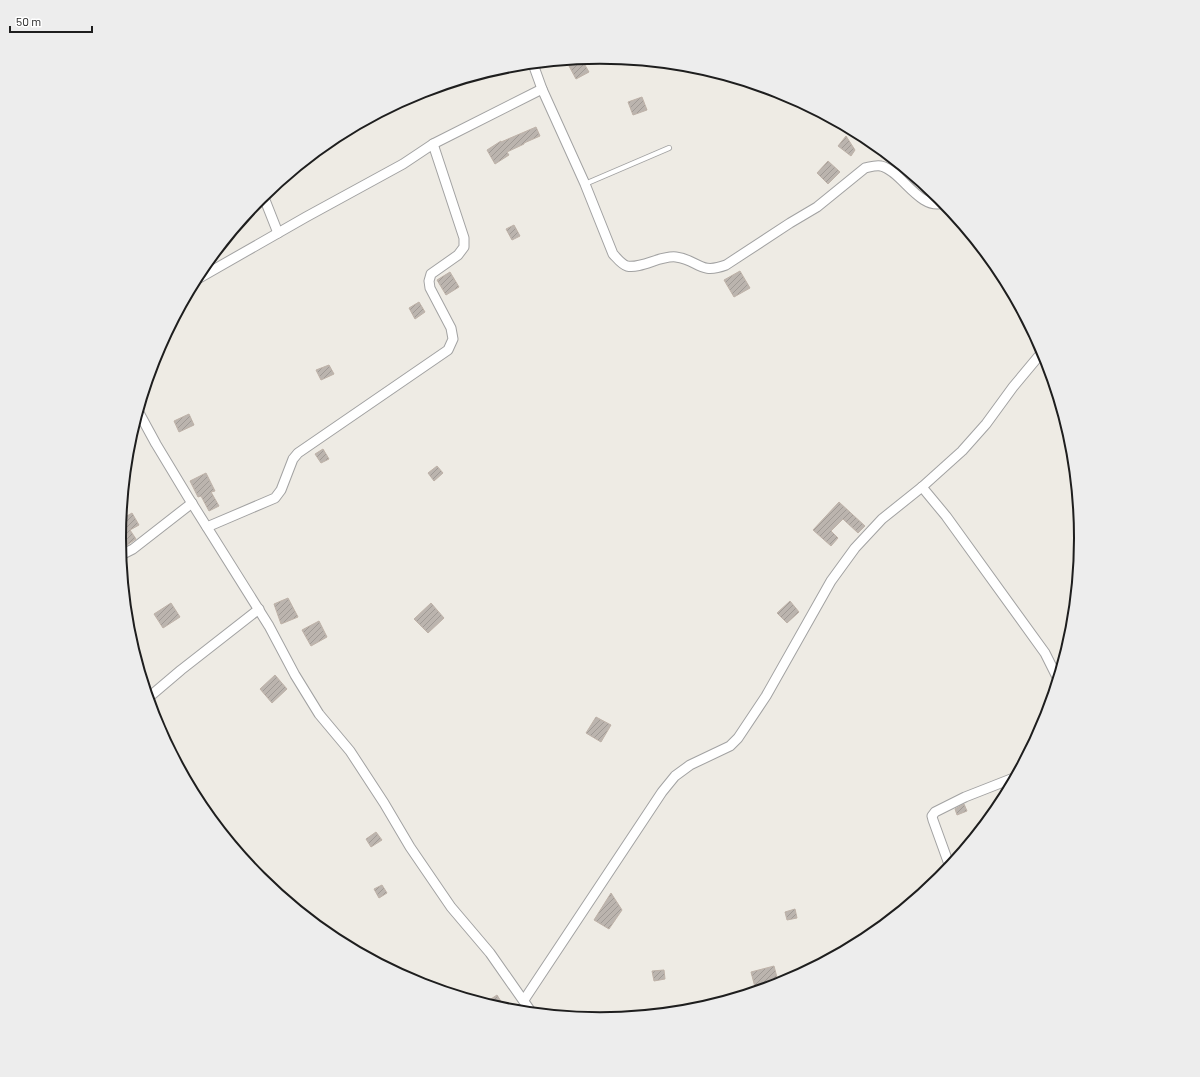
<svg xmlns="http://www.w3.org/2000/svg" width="1200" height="1077" viewBox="0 0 1200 1077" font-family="Barlow,sans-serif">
<defs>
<pattern id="building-hatch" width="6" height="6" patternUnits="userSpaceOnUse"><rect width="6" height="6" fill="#bbb4ae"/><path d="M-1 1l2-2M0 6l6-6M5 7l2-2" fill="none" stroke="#a09a95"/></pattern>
</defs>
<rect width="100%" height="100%" fill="#eeebe4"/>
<g fill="url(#building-hatch)" stroke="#beb2a8">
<path d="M582,60l7,12 -13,7 -7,-13z"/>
<path d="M642,97l5,13 -14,5 -5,-13z"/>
<path d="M536,127l4,9 -16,7v1l-17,8 2,3 -14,9 -8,-14 14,-9v1z"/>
<path d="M846,136l9,14 -4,6 -13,-10z"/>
<path d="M828,161l12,11 -12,12 -11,-11z"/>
<path d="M514,225l6,11 -8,4 -6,-11z"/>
<path d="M740,271l10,17 -16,9 -10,-17z"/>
<path d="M450,272l9,15 -13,8 -9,-15z"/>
<path d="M419,302l6,10 -10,7 -6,-11z"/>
<path d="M329,365l5,9 -13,6 -5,-10z"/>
<path d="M189,414l5,11 -15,7 -5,-11z"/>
<path d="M323,449l6,10 -8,4 -6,-9z"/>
<path d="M437,466l6,7 -9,8 -6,-8z"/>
<path d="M206,473l9,18 -4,1 8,14 -10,5 -8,-15 -3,1 -8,-16z"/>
<path d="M839,502l26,24 -7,7 -15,-14 -12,12 7,7 -7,8 -18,-16z"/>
<path d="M132,513l7,12 -9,5 6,9 -12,8h-5l-1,-9 2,-18z"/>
<path d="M288,598l10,19 -17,7 -7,-20z"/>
<path d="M790,601l9,11 -12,11 -10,-10z"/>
<path d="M171,603l9,14 -17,11 -9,-14z"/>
<path d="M431,603l13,15 -16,15 -14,-14z"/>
<path d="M319,621l8,16 -16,9 -9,-16z"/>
<path d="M275,675l12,14 -15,14 -12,-14z"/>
<path d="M596,717l15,8 -10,17 -15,-9z"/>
<path d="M964,804l3,7 -10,4 -2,-6z"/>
<path d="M376,832l6,8 -11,7 -5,-8z"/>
<path d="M382,885l5,8 -8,5 -5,-9z"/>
<path d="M611,893l11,17 -13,19 -15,-9z"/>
<path d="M795,909l2,9 -10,2 -2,-8z"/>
<path d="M774,966l5,19 -23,6 -5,-19z"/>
<path d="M664,970l1,9 -11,2 -2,-10z"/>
<path d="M497,995l10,16 -15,-4 -4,-6z"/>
</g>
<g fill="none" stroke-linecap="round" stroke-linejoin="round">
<g stroke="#a2a2a2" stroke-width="6">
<path id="lane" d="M585,184l84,-36"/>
</g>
<g stroke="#a2a2a2" stroke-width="11">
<g id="street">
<path d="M533,64l9,25 43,95 28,70c4,4 8,10 14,12 14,3 34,-11 49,-9 23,3 23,18 50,8l64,-42 27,-16 48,-39c5,-1 10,-3 16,-2 21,5 38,45 63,37"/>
<path d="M263,195l15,38"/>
<path d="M194,281l112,-64 97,-53 30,-20 109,-55"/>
<path d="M138,411l18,33 32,53 81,129 26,49 24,39 31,37 34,52 26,44 41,60 39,46 42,60"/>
<path d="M922,487l24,29 99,137 13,26"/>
<path d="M207,527l68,-29 6,-8 12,-31 5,-6 150,-103 5,-11 -2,-11 -21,-40 -1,-7 2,-7 27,-19 6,-8v-9l-31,-94"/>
<path d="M120,553h5l8,-4 59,-46"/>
<path d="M148,698l33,-28 78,-61"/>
<path d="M950,867l-17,-47 -1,-4 3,-4 30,-15 51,-20"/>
<path d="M524,1000l138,-208 13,-16 15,-11 40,-19 8,-8 28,-42 65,-115 24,-33 27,-29 40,-32 40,-36 24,-27 27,-37 30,-36"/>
</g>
</g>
<use href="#lane" stroke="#fff" stroke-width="4.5"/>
<use href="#street" stroke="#fff" stroke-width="9"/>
</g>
<path d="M0 0H1200V1077H0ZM126 538a474 474 0 1 1 948 0a474 474 0 1 1-948 0Z" fill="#ededed" fill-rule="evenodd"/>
<path fill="none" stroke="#1e1e1e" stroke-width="2" d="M126 538a474 474 0 1 1 948 0a474 474 0 1 1-948 0Z"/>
<path d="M10 26v6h82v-6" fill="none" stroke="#1e1e1e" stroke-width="2"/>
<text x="16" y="26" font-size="12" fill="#1e1e1e" stroke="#ffffff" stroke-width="3" paint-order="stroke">50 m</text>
</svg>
